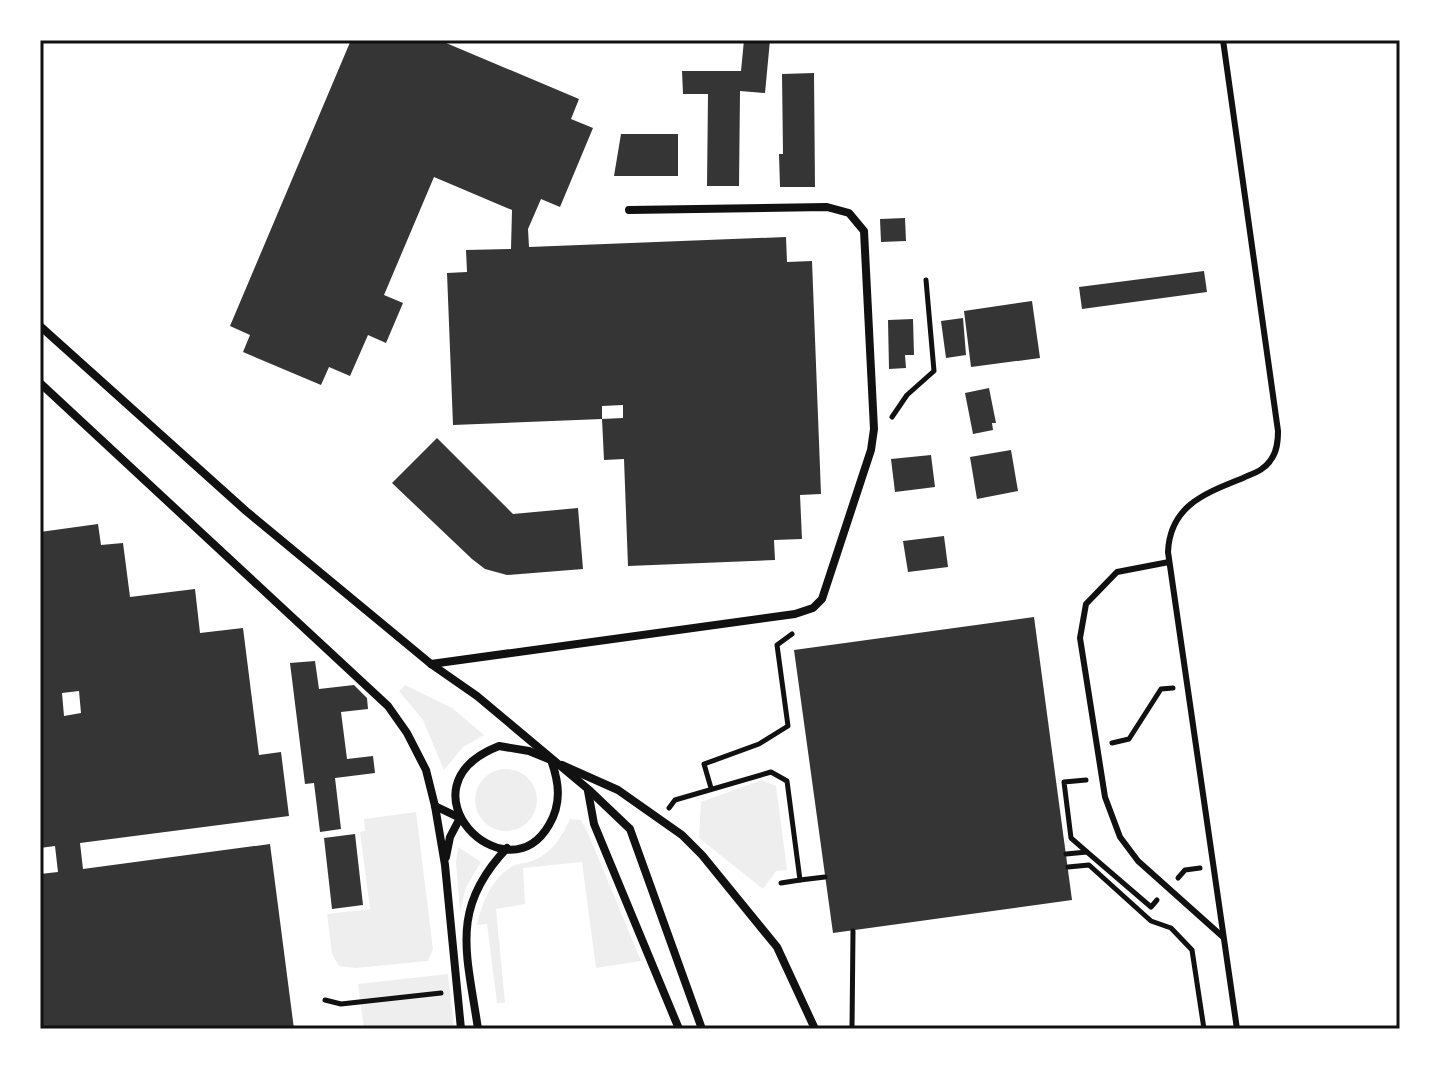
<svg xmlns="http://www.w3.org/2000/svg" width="1440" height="1069" viewBox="0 0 1440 1069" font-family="'Titillium Web',sans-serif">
<rect width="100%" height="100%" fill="#fff"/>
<g fill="#eee">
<path d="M405,685l47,23 32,27 -21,12 -19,23 -21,-50 -24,-29z"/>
<circle cx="506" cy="800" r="31"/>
<path d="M762,780l14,6 11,84 -11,1 -13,18 -64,-51 2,-36z"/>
<path d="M416,812l17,137 -5,12 -72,7 -17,-2 -7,-12 -5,-40 43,-5 -10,-77 5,-1 -1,-12z"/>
<path d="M570,819l11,1 7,13 53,128 -45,7 -14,-106 -59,6 2,36 -29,5 9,94h-8l-10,-79 -10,1c5,-22 15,-48 36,-59 5,-3 13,-3 19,-5 19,-7 30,-24 38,-42z"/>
<path d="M458,847l23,15 -15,25 -6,25 -4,-50z"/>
<path d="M448,974l6,55h-90l-6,-45z"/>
</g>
<g fill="#353535" fill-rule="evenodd">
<path d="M351,40h88l140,59 -8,20 22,9 -33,79 -19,-8 -13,30 1,18 257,-10 1,25 25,-1 9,233 -21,1 2,44 -28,1 1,20 -147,6 -4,-107 -20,1 -2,-41 -149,6 -6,-152 20,-1 -1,-22 45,-1 1,-39 -78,-33 -50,118 19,8 -17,40 -18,-8 -18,41 -21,-9 -8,18 -78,-33 7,-17 -20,-9zM623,405v13l-21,1v-13z"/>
<path d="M744,40h26l-5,53 -25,-2 -1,95h-32l1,-92h-25l-1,-23h59z"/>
<path d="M814,73l1,114h-35l-1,-33h4l-1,-80z"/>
<path d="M621,134h57v42h-64z"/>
<path d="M905,218l1,23 -25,1 -1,-23z"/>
<path d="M1204,271l3,21 -125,17 -3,-22z"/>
<path d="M1032,301l8,57 -69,9 -7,-56z"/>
<path d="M963,318l3,37 -20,3 -5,-37z"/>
<path d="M913,319l1,36h-9l1,13 -17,1 -1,-49z"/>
<path d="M989,388l7,35h-4l1,7 -20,4 -8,-41z"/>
<path d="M437,438l76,76 65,-6 5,61 -76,6 -22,-6 -13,-10 -80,-76z"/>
<path d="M1011,450l7,41 -41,8 -7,-42z"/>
<path d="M931,455l4,32 -40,5 -4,-33z"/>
<path d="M98,524l3,21 22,-2 7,54 65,-8 5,44 43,-5 16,127 22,-3 8,64 -209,27 3,26 187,-25 24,185h-254v-155l18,-2 -3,-26 -15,2v-316zM79,691l2,22 -17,3 -2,-23z"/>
<path d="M944,536l4,31 -40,5 -5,-31z"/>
<path d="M1034,617l38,283 -239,33 -39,-283z"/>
<path d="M315,661l4,28 35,-4 13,13 1,11 -27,3 6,47 26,-3 2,17 -40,5 6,51 -21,3 -6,-49 -9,1 -15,-121z"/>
<path d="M355,834l8,71 -31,4 -8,-71z"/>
</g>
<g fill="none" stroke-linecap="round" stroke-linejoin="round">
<g stroke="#111" stroke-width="5">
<path d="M892,417l15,-22 27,-24 -8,-91"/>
<path d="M1112,743l17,-4 32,-50 12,-1"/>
<path d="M1086,780l-22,2 7,56 16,14"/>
<path d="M711,788l-7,-24 55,-20 29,-18 -11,-81 15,-11"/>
<path d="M669,808l6,-8 96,-28 16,9 13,99 -19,3"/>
<path d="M1066,854l21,-2 64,55 6,-7"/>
<path d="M1068,867l21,-2 62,56 20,7 21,22 12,79"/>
<path d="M1178,878l7,-8 15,-2"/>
<path d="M800,880l25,-3"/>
<path d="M325,1000l16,4 100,-11"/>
<path d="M852,1029l1,-98"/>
</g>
<g stroke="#111" stroke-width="6">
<path d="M1223,40l55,391c0,11 -1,21 -8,30 -6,9 -16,12 -27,17 -37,15 -73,27 -75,74l69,477"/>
<path d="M1169,562l-52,10 -31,32 -6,34 25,159 15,40 18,24 85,76"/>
</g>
<g stroke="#111" stroke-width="8">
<path d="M40,326l206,185 185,153 46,32 111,93 42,40 72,200"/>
<path d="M40,383l348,323 19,27 19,37 9,36 10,59 16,164"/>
<path d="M431,664l364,-50 18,-6 9,-9 49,-149 3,-21 -10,-198 -15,-18 -22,-6 -198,3"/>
<path d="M499,746l30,5 22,9c8,22 11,43 -2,65 -43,74 -155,-38 -50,-79z"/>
<path d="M562,765l56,25 64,45 20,20 75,92 38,82"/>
<path d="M588,791l6,33 85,205"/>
<path d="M435,806l25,12 -10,19 -4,20"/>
<path d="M478,1029c-11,-76 -29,-120 29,-181"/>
</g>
</g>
<rect width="1440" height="1069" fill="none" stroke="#ffffff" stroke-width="84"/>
<rect x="42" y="42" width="1356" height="985" fill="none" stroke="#111" stroke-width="3"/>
</svg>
